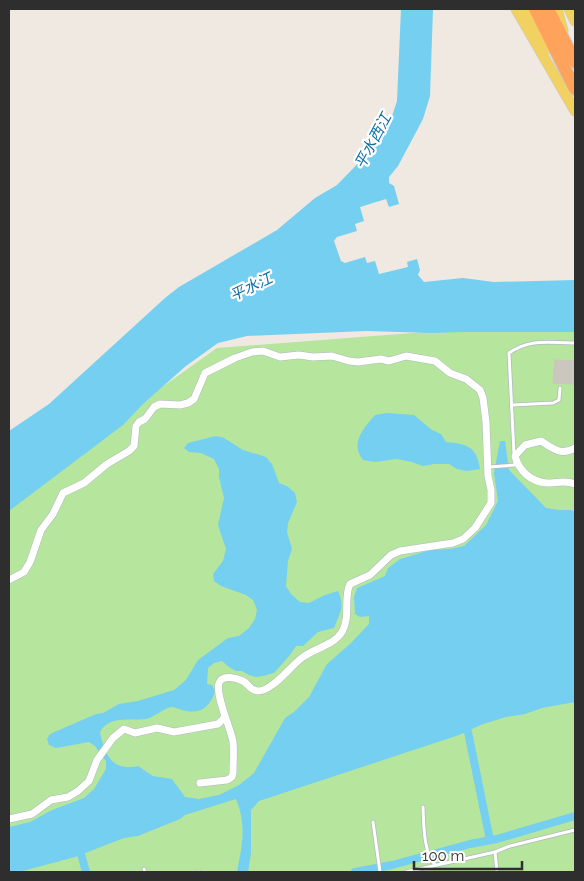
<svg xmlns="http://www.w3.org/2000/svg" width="584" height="881" viewBox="0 0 584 881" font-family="Raleway,'Noto Sans SC',sans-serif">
<rect width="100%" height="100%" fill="#efe9e1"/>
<path fill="#b6e59e" d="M503,326h72v546h-566v-376l208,-148z"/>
<g fill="#75cff0">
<path d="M401,9h32l-3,87 -7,23 -25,47 -9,11v6l5,3 5,18 -10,3 -3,-8 -26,8 4,14 -9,3 2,7 -20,6 -3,4 7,20 4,2 20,-6 2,6 8,-2 4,13 29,-7 -1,-5 10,-3 3,11 -2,5 6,7 39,-4 31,4 81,-2v52h-111l-32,1 -66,-2 -119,5 -29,7 -32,23 -43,38 -20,21 -114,86v-80l40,-27 116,-106 14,-11 98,-57 38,-32 22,-13 34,-35 18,-25 8,-24z"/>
<path d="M387,413l27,2 18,15 9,4 5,8c20,2 31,4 34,27l-13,2 -10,-2 -8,-5h-15l-11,2 -11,-4 -15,-3 -22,3 -12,-2c-13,-17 0,-31 12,-45z"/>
<path d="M216,436l8,2 19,12 23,7 6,7 7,19 8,3 8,7 2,9 -9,21 -1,9 5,17 -4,12 -2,25 5,8 9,8 9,1 16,-8 13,-4c7,15 2,22 -4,37l-16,4 -15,14h-7l-6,9 -16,18 -11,3 -7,1 -7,-2 -7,-4h-6l-7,-4 -7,-6 -8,2 -6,5 -1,16 5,1 3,7c-6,16 -15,23 -33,18 -4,-1 -7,-3 -11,-3 -9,2 -16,10 -25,12 -17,2 -36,-4 -46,13 4,22 12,40 38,34l15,10 19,3 13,18 14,2 20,-4 20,-10 15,-12 31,-55 9,-6 15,-15 18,-33 24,-21 18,-19v-8l-9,1 -5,-3 -1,-17 3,-9 28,-12 3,-8 12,-9 30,-9 20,-1 14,-3 22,-21 12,-24 -4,-28 6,-32h5l4,29 37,38 13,2h12l4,2v190l-33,6 -17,6 -19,3 -23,7 -24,11 -200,66 -8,9v43l-3,19h-11c5,-27 10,-46 -1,-73l-51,16 -5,4 -42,17 -14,2 -49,19 -56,15h-10v-45l21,-5 22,-12 32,-12 10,-9 12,-20v-8l-11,-15 -6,-4 -33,6 -7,-3 -2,-6 3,-5 46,-20 7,-1 16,-9 19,-3 36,-11 12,-10 12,-20 30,-22 11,-2 10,-8 6,-9 2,-9 -4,-10 -7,-5 -25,-9 -7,-5 -1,-7 10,-13 3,-12 -8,-24 6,-27 -5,-21v-8l-5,-10 -13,-6 -12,-1 -5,-4 4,-5z"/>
</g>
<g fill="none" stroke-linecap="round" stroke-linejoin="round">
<g stroke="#75cff0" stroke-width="8">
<path d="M468,732l22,108"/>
<path d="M81,854l5,18"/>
<path d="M355,872l37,-7 78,-21 27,-5 78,-23"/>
</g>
</g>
<path fill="#cbc7bf" stroke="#cbc5ba" d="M555,360l20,1v23l-22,-1z"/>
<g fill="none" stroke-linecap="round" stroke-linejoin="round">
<g stroke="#b4b7c1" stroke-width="4.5">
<g id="lane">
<path d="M512,405l41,-2 6,-3 1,-12"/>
<path d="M514,454l-5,-101c22,-15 41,-10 66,-10"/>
<path d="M489,467l26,-2v-2"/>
<path d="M423,807c1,18 0,44 12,58"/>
<path d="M373,822l7,50"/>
<path d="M495,852l2,20"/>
<path d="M144,869l1,3"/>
<path d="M198,872h1"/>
<path d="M406,872l89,-20 15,-6 65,-16"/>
</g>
</g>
<g stroke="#b4b7c1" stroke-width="8">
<g id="street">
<path d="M575,448c-14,8 -22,1 -34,-7l-16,4 -10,11c4,15 16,26 32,27 10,0 18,-3 28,1"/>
<path d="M9,580l15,-8 6,-10 11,-32 12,-16 10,-21 21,-10 23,-19 22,-13 5,-5 2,-20 3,-4 6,-3 9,-12 6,-3 20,1 8,-2 6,-4 11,-26 30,-15 17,-6 11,-1 17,6 19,-2 14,2 19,-1 17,5 9,1 23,-3 8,2 17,-5 29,5 15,12 16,6 14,11 3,8 3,24 2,54 3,14v13l-16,25 -12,11 -10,4 -53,8 -9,4 -21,20 -20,9c-7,14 1,32 -8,48 -8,13 -27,16 -39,25 -11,8 -19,20 -31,28 -4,3 -8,6 -14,6 -8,0 -9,-7 -15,-10 -6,-3 -21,-7 -24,2 -4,12 12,46 14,59 1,10 0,21 0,31l-1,4 -5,3 -27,3"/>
<path d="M9,819l23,-5 19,-14 17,-3 10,-6 11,-10 8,-21 16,-22 11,-9 11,4 22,-5 17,4 44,-8 6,-6"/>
</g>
</g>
<g stroke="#c9c9c9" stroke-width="11">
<g id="primary">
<path d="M516,9l59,102"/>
<path d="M524,9l25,39"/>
<path d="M557,9l6,22"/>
<path d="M569,9l6,12"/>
</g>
</g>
<g stroke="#c9c9c9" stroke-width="14">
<g id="highway">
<path d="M535,9l40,80"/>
<path d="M548,9l27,53"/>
</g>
</g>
<use href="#lane" stroke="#fff" stroke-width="3"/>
<use href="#street" stroke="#fff" stroke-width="7"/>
<use href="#primary" stroke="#f2d163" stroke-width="10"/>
<use href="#highway" stroke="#ffa35c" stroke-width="12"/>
</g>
<g text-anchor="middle" stroke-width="4.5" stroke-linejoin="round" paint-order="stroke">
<g font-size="15" font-style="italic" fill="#0d6fa3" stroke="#fff">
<text transform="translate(373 141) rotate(-62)" y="5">平水西江</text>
<text transform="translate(251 287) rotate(-26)" y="5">平水江</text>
</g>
</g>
<rect width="584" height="881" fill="none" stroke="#2e2e2e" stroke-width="20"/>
<path d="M414 861v8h108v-8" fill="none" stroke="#2e2e2e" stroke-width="2.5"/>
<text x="422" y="861" font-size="15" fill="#2e2e2e" stroke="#ffffff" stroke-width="4" paint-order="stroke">100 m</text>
</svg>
